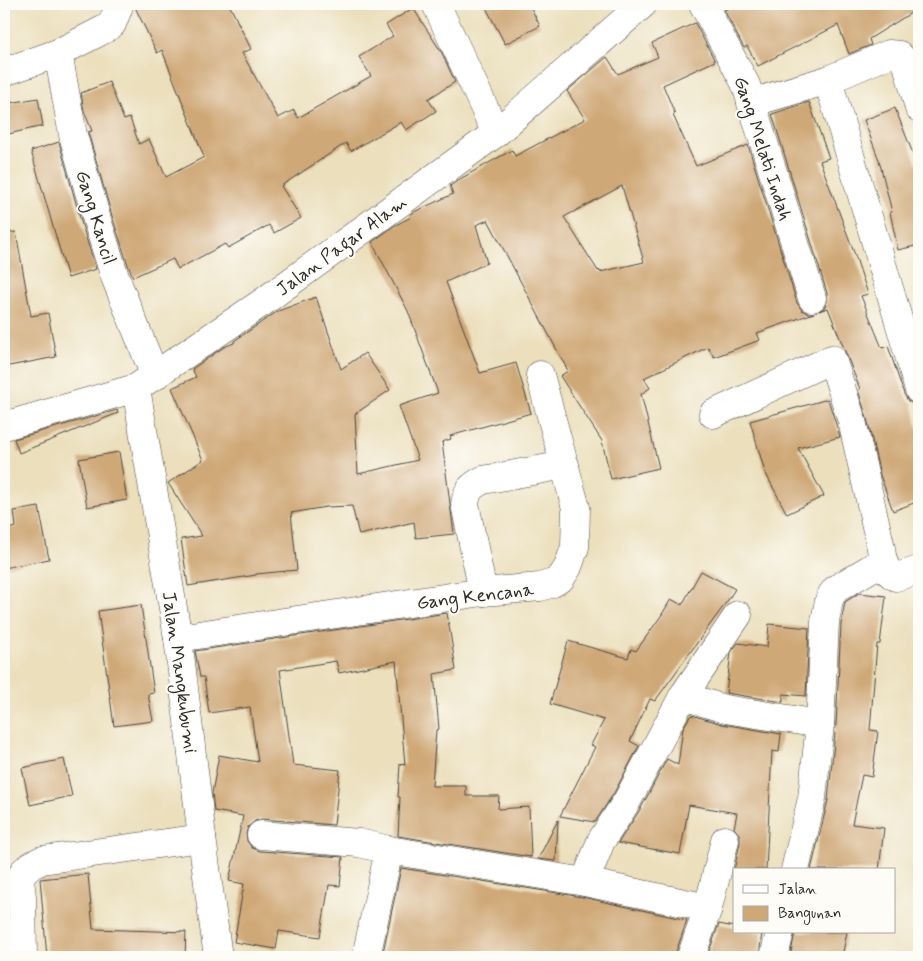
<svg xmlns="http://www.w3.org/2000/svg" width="923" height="961" viewBox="0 0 923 961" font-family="Mynerve,sans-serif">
<rect width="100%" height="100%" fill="#fdfcf7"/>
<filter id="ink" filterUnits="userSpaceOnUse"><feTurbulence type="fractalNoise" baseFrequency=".02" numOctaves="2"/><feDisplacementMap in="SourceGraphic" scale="10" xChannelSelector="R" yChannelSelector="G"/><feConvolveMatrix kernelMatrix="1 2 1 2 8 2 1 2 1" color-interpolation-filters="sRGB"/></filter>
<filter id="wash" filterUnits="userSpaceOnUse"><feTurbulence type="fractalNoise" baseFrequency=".0096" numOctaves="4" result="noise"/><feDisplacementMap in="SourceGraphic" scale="20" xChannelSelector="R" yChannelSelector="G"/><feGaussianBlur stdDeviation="1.12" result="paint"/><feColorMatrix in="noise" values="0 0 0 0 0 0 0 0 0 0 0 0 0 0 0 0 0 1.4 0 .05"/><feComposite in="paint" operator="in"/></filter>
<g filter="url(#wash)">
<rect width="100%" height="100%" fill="#ebdfbc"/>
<g id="blocks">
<g fill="#cfa877" fill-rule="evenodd">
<path d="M135,4h94l22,45 -9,4 36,65 16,-8 4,8 73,-42 -12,-19 34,-21 -7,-11 27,-17 29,45 13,29 -27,17 8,12 -30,19 -5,-8 -50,29 -5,-8 -65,43 20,32 -27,15 -5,-8 -41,23 -3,-4 -47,25 -5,-10 -40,18 -4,-9 -17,-52 -24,-84 4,-1 -8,-20 -3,-18 28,-11 15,38 6,-2 9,26 10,-5 17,38 38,-20 -42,-107 -5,3 -22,-46z"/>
<path d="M484,4h45l11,22 -35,18z"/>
<path d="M737,4h182v4l-50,31 2,6 -22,9 -11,-29 -80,41 -11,-20 -3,2 -20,-38z"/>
<path d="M695,23l20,38 -52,24 12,29 -2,1 23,51 52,-21 49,158 5,7 6,3h6l-57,20 3,7 -46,17 -6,-10 -64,31 6,10 -9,6 18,74 -48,11 -9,-38 -42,-65 8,-5 -80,-151 -12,5 11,38 -41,19 34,91 36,-10 15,50 -81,23 1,3 -9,3 12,92 -38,4 -2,-16 -55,13 -7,-29 -26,1 -35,6 6,57 -41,4v1l-68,11 -7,-47 21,-3 -34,-53 35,-23 -31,-72 24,-11 -4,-8 32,-22 10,-4v-2l44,-30 38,-14 25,72 24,-16 25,37 -35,24 3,60 60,-14 -19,-54 39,-13 -30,-82 -36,-69 22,-16 17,-9 -1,-2 4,-3 39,-18 -3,-8 10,-7 52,-29 3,6 70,-37 -18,-28 40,-34 11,17 40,-17 -6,-14zM622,186l22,76 -44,10 -1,-2 -1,1 -34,-54z"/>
<path d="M38,98l5,28 -39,9v-31z"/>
<path d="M809,102l20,56 -9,3 35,94 13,39 -7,2 21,52 6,-2 16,48 4,7 4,2 7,32v66l-26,10 -13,-36 -13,-57 -9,-28 2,-1 -32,-81 -9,3 5,-3 3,-6v-9l-55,-179z"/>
<path d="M895,108l22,56 2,10v71l-21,5 -8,-38h2l-13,-52 -15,-40z"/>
<path d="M59,142l23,83 14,44 -28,9 -37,-127z"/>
<path d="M16,232l15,84 17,-3 8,44 -52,10v-134z"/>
<path d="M828,399l12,38 -42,11 26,48 -37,18 -22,-42 -15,-51z"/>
<path d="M117,410l1,3 -99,40 -5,-14z"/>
<path d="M119,452l8,48 -40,7 -8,-48z"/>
<path d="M39,507l10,52 -45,9v-38l12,-3 -2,-16z"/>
<path d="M701,571l34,18 -7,11 -73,101 -5,-2 -20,42 9,5 -25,47 -19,29 -35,-6 35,-69 -4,-2 13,-25 -54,-16 18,-63 60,17 3,-9 5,2 25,-35 10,-17 11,6z"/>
<path d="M859,593l27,3 -6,48h-3l-7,86 8,1 -6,46 -10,-2 -10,49 32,4 -5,42h-68l17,-70 8,-75 5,-101 4,-22z"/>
<path d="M141,605l13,88 -6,1 5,27 -39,5 -16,-115z"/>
<path d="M447,613l9,57 -22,4 5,55 -3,1 -4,56h34v10h33l-1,13 31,-2 2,50 -133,-21 2,-39h-2l2,-33 5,1 -9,-104 -57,12 -3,-12 -56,9 13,95 47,5 -6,55 -72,-6 -7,2 -7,6 -2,6 1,8 5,7 8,3 83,6 -3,29 -11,-1 -9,52 -41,-6 -3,18 -42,-7 10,-58 -15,-3 14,-65 -29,-5 -2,-18 7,-38 39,7 -8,-55 -41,6 -5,-36h-4l-5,-26z"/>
<path d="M769,624l40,4 -3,68 -23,-2v8l-57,-9 5,-41 7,-9 29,4z"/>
<path d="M691,715l31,9 59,10 -2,18 -7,-1 -6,119h-32l6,-27v-8l-6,-7 3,-15 -48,-8 -9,49 -62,-11 23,-35 26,-49 11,6 5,-37z"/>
<path d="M64,759l8,37 -42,9 -8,-37z"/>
<path d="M558,820l-2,41 -18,-2z"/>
<path d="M401,868l181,29 105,23 -11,32v5h-294z"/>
<path d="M88,874l5,55 93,3 -1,25h-138l-7,-78z"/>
<path d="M719,924l15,3v5h28l-3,25h-52z"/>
<path d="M795,932h52l-5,25h-52z"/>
</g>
</g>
</g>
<g filter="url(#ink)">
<use href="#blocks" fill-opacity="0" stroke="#484641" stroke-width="1"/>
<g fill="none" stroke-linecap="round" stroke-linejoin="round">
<g stroke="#484641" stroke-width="29">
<g id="minor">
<path d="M436,4l60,129"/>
<path d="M703,4l43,81 66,213"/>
<path d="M58,53l15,82 24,85 18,57 40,99"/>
<path d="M4,72l54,-19 47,-24 7,-5 7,-18v-2"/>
<path d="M828,80l91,310"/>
<path d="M751,103l77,-23 61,-26 10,1 8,9 12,44"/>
<path d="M713,414l119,-55 20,62 29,127c1,11 3,24 15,29l23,-7"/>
<path d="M483,592l-18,-88c2,-14 6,-18 18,-24l82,-15"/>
<path d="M178,638l305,-46 57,-5 13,-4 8,-5 7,-11 7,-20 1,-39 -36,-133"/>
<path d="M683,696l42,13 95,15"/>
<path d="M261,835l98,8 30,7 196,32 123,26"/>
<path d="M795,870l17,-72 8,-74 5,-102 4,-22 3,-6 4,-5 47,-28"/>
<path d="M585,882l16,-41 26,-40 56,-105 55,-81"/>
<path d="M23,957l-1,-60 -2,-17 4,-9 8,-6 10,-5 160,-22"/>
<path d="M366,957l23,-107"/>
<path d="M691,957l17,-49 17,-68"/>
<path d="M774,957l6,-25"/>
</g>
</g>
<g stroke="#484641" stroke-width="29">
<g id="tertiary">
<path d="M136,388l42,250 24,200 16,119"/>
<path d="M4,426l132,-38 127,-86 233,-169 147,-129"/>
</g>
</g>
<use href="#minor" stroke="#fff" stroke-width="28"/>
<use href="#tertiary" stroke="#fff" stroke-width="28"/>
</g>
</g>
<g text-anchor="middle" stroke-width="4" stroke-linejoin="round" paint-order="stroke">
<g font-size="19" fill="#2b2b2b" stroke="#fdfcf7">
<text transform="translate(764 148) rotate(72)" y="7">Gang Melati Indah</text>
<text transform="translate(97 217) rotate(73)" y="7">Gang Kancil</text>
<text transform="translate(341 245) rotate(-36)" y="7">Jalan Pagar Alam</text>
<text transform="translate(475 595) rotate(-7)" y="7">Gang Kencana</text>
<text transform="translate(181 672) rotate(82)" y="7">Jalan Mangkubumi</text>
</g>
</g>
<rect width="923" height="961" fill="none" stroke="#fdfcf7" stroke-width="20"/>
<rect x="733" y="868" width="162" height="65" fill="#fdfcf7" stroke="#a9a8a5"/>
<rect x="743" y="885" width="25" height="8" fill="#ffffff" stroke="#a9a8a5"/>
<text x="778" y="894" font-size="15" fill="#2b2b2b">Jalan</text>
<rect x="743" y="906" width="25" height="15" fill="#cfa877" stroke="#a9a8a5"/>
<text x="778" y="918" font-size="15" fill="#2b2b2b">Bangunan</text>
</svg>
